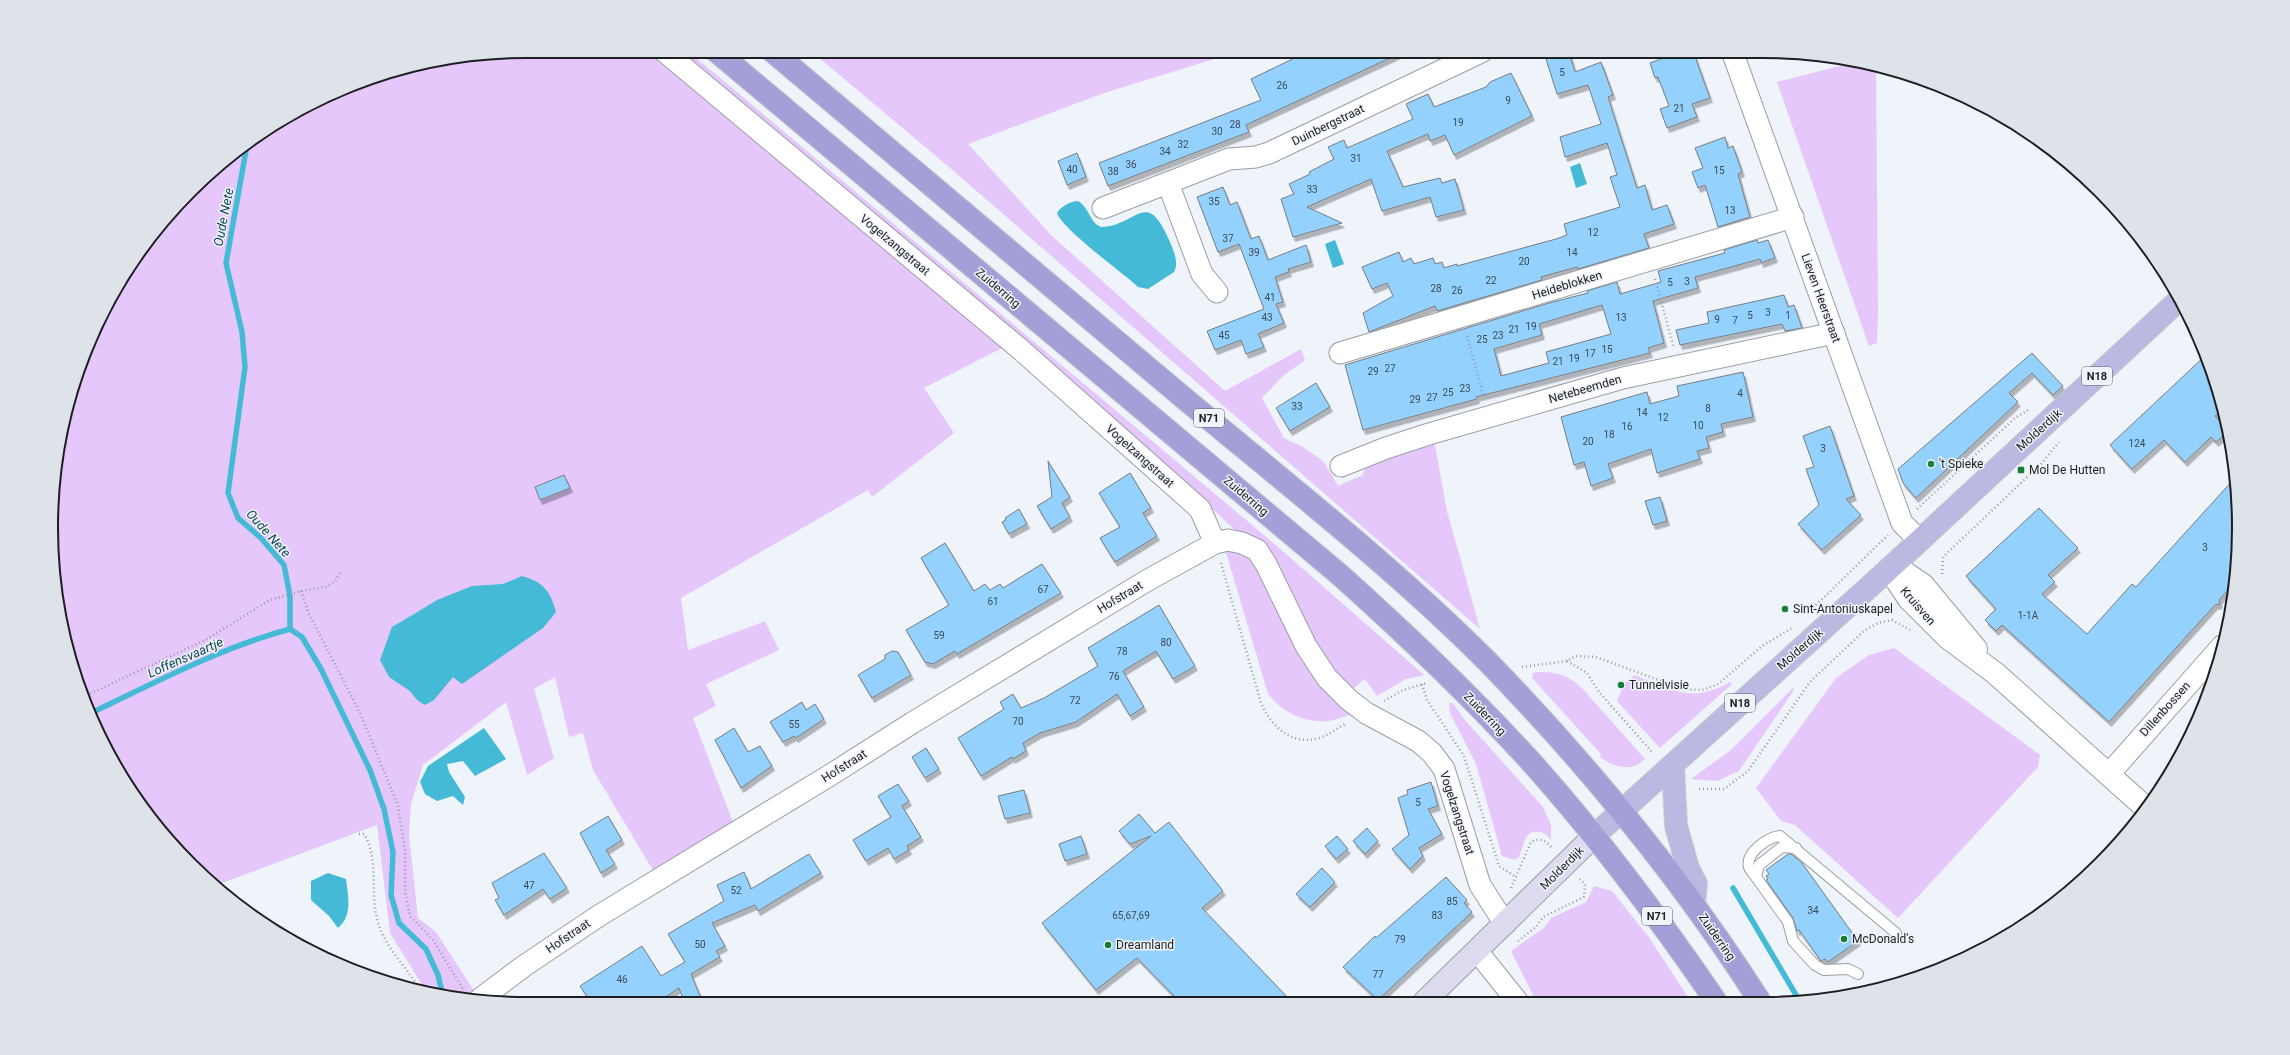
<svg xmlns="http://www.w3.org/2000/svg" width="2290" height="1055" viewBox="0 0 2290 1055" font-family="Roboto,sans-serif">
<defs>
<filter id="shadow"><feDropShadow dx="2.5" dy="4.5" stdDeviation="0" flood-color="#0004"/></filter>
</defs>
<rect width="100%" height="100%" fill="#eff3fa"/>
<g fill="#e5c7fb">
<path d="M528,51h118l75,59 281,238 -78,40 30,45 -82,64 -4,-7 -187,108 7,52 77,-29 14,29 -73,34 10,22 -23,12 40,104 -79,50 -61,-102 -10,-37 -14,4 -14,-60 -21,12 20,69 -27,17 -21,-73 -83,63 -12,39 -2,30 9,84 18,14 38,59 -9,7 -38,-5 -37,-60 -13,-108 -163,61 -45,-44 -54,-76 -39,-85 -21,-91 -4,-63 9,-92 16,-61 39,-85 54,-76 44,-44 76,-54 85,-39 61,-16z"/>
<path d="M673,51h15l589,495 147,129 -18,4 -29,17 -12,-17 -15,12 -20,-22 -92,-136 -34,-32z"/>
<path d="M811,51h412l1,5 -120,37 -136,51 84,92 173,155 76,-42 4,11 -22,16 -21,22 22,40 19,9 21,15 14,24 25,-11 3,-11 68,-24 13,71 33,118 -531,-462z"/>
<path d="M1859,61l17,5 2,245 -1,32 -8,3 -92,-264z"/>
<path d="M1225,549l26,6 103,157c-32,18 -64,9 -86,-18z"/>
<path d="M1894,648l146,107 -2,12 -140,151 -103,-93 -14,-4 -25,-33 80,-110 33,-23z"/>
<path d="M1541,672c17,0 28,4 41,16l63,71c-14,14 -31,8 -45,-2l1,-3 -69,-76 1,-5z"/>
<path d="M1634,675c38,15 58,29 96,7l2,2 -72,64 -43,-47 7,-17z"/>
<path d="M1793,688l1,2 -55,81 -22,10 -26,-2 40,-29z"/>
<path d="M1449,703h4l10,15 80,89 8,18v15c-6,-9 -17,-12 -25,-3l-7,20 -4,3 -13,-4 -26,-92 -26,-51z"/>
<path d="M1594,886l18,5 36,45 42,64 -154,1 -25,-50 34,-24 6,-9 35,-16z"/>
</g>
<g fill="#44bad7">
<path d="M1580,163l7,21 -11,4 -6,-21z"/>
<path d="M1078,201c11,6 12,22 23,26 37,-1 45,-41 69,15 4,10 9,21 4,30l-26,17 -10,-2c-17,-16 -75,-57 -81,-74 4,-7 14,-12 21,-12z"/>
<path d="M1335,240l9,24 -11,4 -8,-24z"/>
<path d="M522,576c21,6 28,14 34,36l-13,16 -81,56 -9,-7 -19,23 -9,5 -8,-5 -7,-9 -21,-14 -9,-17 12,-33 22,-13 23,-14 35,-14 31,-2z"/>
<path d="M484,728l22,31 -31,17 -12,-15 -16,3 2,8 16,25 -2,8 -10,-9 -16,5 -12,-7 -5,-12 8,-16z"/>
<path d="M328,873l18,6c2,18 7,36 -8,49l-9,-12 -18,-16v-19z"/>
</g>
<g fill="none" stroke-linecap="round" stroke-linejoin="round">
<g stroke="#44bad7" stroke-width="5.5">
<path d="M247,145l-21,118 16,69 3,35 -17,126 10,25 23,20 23,27 6,31v33"/>
<path d="M290,629l12,8 19,32 49,101 14,39 9,43 -2,43 8,28 27,26 12,26 5,21"/>
<path d="M91,713c65,-31 129,-65 199,-84"/>
<path d="M1733,888l66,112"/>
</g>
</g>
<g fill="#94d1fd" stroke="#777d82" fill-rule="evenodd" filter="url(#shadow)">
<path d="M1309,51h96l-159,74 3,7 -141,54 -9,-23 162,-63 -10,-21z"/>
<path d="M1682,51h11l17,47 -18,6 5,13 -30,11 -7,-19 9,-3 -11,-29 -3,1 -5,-15z"/>
<path d="M1569,52l6,20 26,-10 12,33 -5,2 29,91 8,-3 7,25 15,-5 7,19 -30,10 5,14 -71,21 -1,-2 -36,10 1,3 -105,31 -2,-5 -66,26 -6,-19 30,-17 -6,-13 -15,6 -10,-22 37,-15 4,10 8,-4 3,6 19,-6 2,6 7,-2 2,6 13,-4v2l99,-27 11,-4 -3,-11 56,-17 -10,-30 7,-2 -10,-32 -42,14 -5,-20 41,-13 -13,-39 -31,9 -11,-35z"/>
<path d="M1511,73l21,43 -78,39 -9,-20 -15,6 -2,-7 -41,17 16,36 37,-9 2,5 13,-4 9,31 -28,7 -6,-20 -48,14 -11,-32 -64,28 35,16 -49,14 -12,-38 13,-5 -5,-10 21,-10 -1,-2 25,-13 -6,-12 16,-7 3,8 66,-29 -7,-15 22,-10 6,13 52,-20 4,-5z"/>
<path d="M1725,137l3,11 5,-2 9,26 -4,2 12,43 -32,10 -13,-42 -7,3 -6,-16 11,-4 -8,-20z"/>
<path d="M1077,153l9,24 -19,8 -9,-24z"/>
<path d="M1223,187l7,18 7,-3 14,37 8,-3 9,24 38,-15 5,17 -23,7 1,3 -14,5 8,25 -7,2 8,19 -26,11 6,13 -18,7 -5,-14 -26,10 -8,-19 57,-22 -25,-65 -21,8 -21,-55z"/>
<path d="M1757,240l1,3 10,-3 7,18 -14,5 -1,-4 -65,18 3,11 -45,13 11,42 -16,5 2,5 -174,44 1,2 -114,31 -18,-65 204,-62 39,-10 -1,-2 30,-9 3,12 41,-12 -3,-11 67,-18 -1,-3zM1602,305l9,29 -65,18 3,11 -48,13 -7,-27 48,-14 -3,-11z"/>
<path d="M1784,295l4,12 6,-2 8,23 -17,3 -3,-7 -102,21 -4,-15 33,-7 -2,-11z"/>
<path d="M2032,353l31,33 -10,9 -21,-22 -23,20 9,9 -102,96 -13,-15 -5,-14z"/>
<path d="M2206,355l15,51 -3,3 2,3 -5,4 14,15 -13,11 -5,-5 -26,25 -21,-22 -32,29 -22,-24z"/>
<path d="M1743,372l10,45 -32,7 2,8 -17,5 3,11 -12,3 3,8 -43,14 -6,-24 -43,15 5,14 -22,8 -7,-24 -10,3 -13,-48 86,-25 3,12 29,-8 -2,-10z"/>
<path d="M1316,383l14,24 -40,24 -14,-23z"/>
<path d="M1830,426l24,70 -8,3 15,16 -39,35 -24,-26 21,-19 -13,-36 8,-2 -11,-31z"/>
<path d="M1048,461l22,36 -8,6 8,14 -19,12 -14,-23 15,-9z"/>
<path d="M1130,473l21,35 -8,5 14,23 -42,26 -15,-24 20,-11 -21,-34z"/>
<path d="M564,475l6,13 -30,12 -5,-13z"/>
<path d="M2234,479l5,48 -6,63h-5l-9,10 1,4 -5,1 -106,117 -107,-97 -6,6 -11,-11 11,-11 -30,-33 73,-68 39,40 -30,27 7,7 -13,12 45,40 45,-50 4,3z"/>
<path d="M1660,497l7,24 -14,4 -8,-24z"/>
<path d="M1019,509l8,15 -18,10 -7,-12 4,-2 -1,-2z"/>
<path d="M945,543l29,48 11,-7 5,6 10,-6 3,4 39,-24 19,29 -104,61 -2,-3 -22,13 -8,-2 -19,-32 43,-25 -28,-47z"/>
<path d="M1159,605l36,61 -22,13 -17,-28 -33,20 21,36 -14,9 -13,-22 -41,28 -36,11 -17,10 3,8 -13,8 -1,-2 -31,19 -23,-38 46,-29 -4,-7 13,-8 8,14 23,-10 54,-32 -10,-18z"/>
<path d="M892,651l6,1 13,23 -39,23 -14,-23 27,-16v-4z"/>
<path d="M802,702l4,8 9,-6 9,15 -28,19 -2,-2 -11,6 -13,-20z"/>
<path d="M734,728l14,24 12,-6 12,20 -31,22 -26,-48z"/>
<path d="M926,748l13,21 -14,9 -13,-21z"/>
<path d="M1431,782l7,24 -10,3 14,25 -23,14 4,8 -13,13 -18,-20 17,-14 -11,-37 10,-4 -1,-4z"/>
<path d="M898,784l11,17 -7,5 19,31 -14,9 2,4 -15,9 -6,-11 -22,13 -13,-21 38,-23 -13,-21z"/>
<path d="M1024,790l6,23 -25,6 -7,-23z"/>
<path d="M1139,814l16,19 14,-11 54,69 -21,17 90,94h-112l-43,-44 -41,32 -54,-67 109,-87 -21,8 -11,-13z"/>
<path d="M608,816l14,24 -16,10 9,14 -14,9 -21,-40z"/>
<path d="M1367,828l11,13 -13,13 -12,-13z"/>
<path d="M1081,836l6,18 -22,7 -6,-17z"/>
<path d="M1337,836l11,13 -12,10 -11,-13z"/>
<path d="M544,853l23,35 -17,11 -7,-10 -39,26 -9,-15 4,-2 -7,-15z"/>
<path d="M809,854l12,19 -63,38 -3,-6 -43,18 13,23 -9,5 4,6 -29,17 12,29 -18,1 -6,-16 -24,16h-63l-12,-18 62,-40 19,30 24,-14 -17,-28 56,-33 -7,-16 27,-13 7,17z"/>
<path d="M1788,854h3l11,9 56,78 -30,21 -3,-3 -4,2 -22,-31 -2,1 -4,-13 -27,-38 2,-1 -2,-3 3,-2 -3,-4z"/>
<path d="M1322,868l13,14 -25,25 -14,-13z"/>
<path d="M1446,877l21,23 -3,3 8,9 -94,88 -35,-33 32,-31 1,2z"/>
</g>
<g fill="none" stroke-linecap="round" stroke-linejoin="round">
<g stroke="#9b9fa5" stroke-width="12">
<g id="service">
<path d="M1796,848l-14,-1 -23,18 -3,12 32,45 5,19 22,24 9,5 24,-1 10,5"/>
<path d="M1756,877c-2,-3 -6,-7 -7,-10 -4,-15 20,-30 31,-31l116,97"/>
</g>
</g>
<g stroke="#9b9fa5" stroke-width="23">
<g id="minor">
<path d="M664,51l356,298 180,160 15,34"/>
<path d="M1732,51l170,472 17,17"/>
<path d="M1168,183l34,91 15,18"/>
<path d="M1103,208l126,-49 27,-2 13,-4 214,-102"/>
<path d="M1340,353l453,-136"/>
<path d="M1341,466l45,-18 43,-14 194,-56 211,-45"/>
<path d="M2109,774l113,-128"/>
<path d="M1477,951l40,50"/>
<path d="M480,999l44,-33 76,-51 232,-141 80,-51 236,-143 67,-37 13,-3 14,3 15,7 9,14 40,82 21,32 21,21 18,14 52,28 14,12 12,16 36,116 25,39"/>
</g>
</g>
<g stroke="#9b9fa5" stroke-width="24">
<g id="tertiary">
<path d="M1889,569l20,30 39,39 47,35 151,135"/>
<path d="M1889,569l15,3 19,13 53,64"/>
</g>
</g>
<g stroke="#9b9fa5" stroke-width="24">
<path id="secondary" d="M1425,1001l169,-165"/>
</g>
<g stroke="#cdcece" stroke-width="24">
<g id="primary">
<path d="M1673,765l3,61 12,42 8,16 -2,20"/>
<path d="M1594,836l295,-267 290,-269"/>
</g>
</g>
<g stroke="#cdcece" stroke-width="24">
<g id="trunk">
<path d="M716,51l624,524c67,60 132,122 193,189 66,74 126,154 182,236"/>
<path d="M772,51c136,114 272,228 407,343 104,87 212,171 308,267 101,104 194,217 272,339"/>
</g>
</g>
<g stroke="#999ca1" stroke-width="2.5" stroke-dasharray="1 3" stroke-linecap="butt">
<path d="M1655,279l19,69"/>
<path d="M1467,336l17,62"/>
<path d="M1917,509l98,-91 13,-8"/>
<path d="M1221,563l40,140c10,23 30,43 58,35 10,-3 19,-10 28,-15"/>
<path d="M1942,574l1,-17 98,-93 18,-22"/>
<path d="M301,591l8,23 52,101 37,91 7,44v41l5,25 23,24 30,49"/>
<path d="M1813,608l75,-73"/>
<path d="M1567,661l20,12 12,19 53,60"/>
<path d="M1522,667l45,-6 8,-5 21,1 87,32 19,1 15,-5 45,-39 30,-18"/>
<path d="M1422,684l5,16 37,56 35,110 17,11"/>
<path d="M83,697l122,-57 65,-40 31,-9 24,-4 10,-5 6,-12"/>
<path d="M1384,701l19,-11 24,-7"/>
<path d="M1699,789h25l24,-18 62,-89 54,-51 14,-8 14,-3 18,10"/>
<path d="M359,834h5c16,27 5,60 14,88 7,26 29,45 42,68"/>
<path d="M1511,888l20,-46c10,-5 15,-1 21,6"/>
<path d="M1518,941l18,-14 7,-10 41,-20 1,-13 -5,-5"/>
</g>
<use href="#service" stroke="#fff" stroke-width="10"/>
<use href="#minor" stroke="#fff" stroke-width="21"/>
<use href="#tertiary" stroke="#fff" stroke-width="22"/>
<use href="#secondary" stroke="#dddbf0" stroke-width="22"/>
<use href="#primary" stroke="#bbb8e1" stroke-width="22"/>
<use href="#trunk" stroke="#a4a0d7" stroke-width="22"/>
</g>
<g fill="#167f34" stroke="#eff3fa" stroke-width="1.5">
<circle cx="1931" cy="464" r="4"/>
<rect x="2017" y="466" width="8" height="8" rx="2"/>
<circle cx="1785" cy="609" r="4"/>
<circle cx="1621" cy="685" r="4"/>
<circle cx="1844" cy="939" r="4"/>
<circle cx="1108" cy="945" r="4"/>
</g>
<g text-anchor="middle" stroke-width="3" stroke-linejoin="round" paint-order="stroke">
<g font-size="10" fill="#3b4b58">
<text x="1562" y="76">5</text>
<text x="1282" y="89">26</text>
<text x="1508" y="104">9</text>
<text x="1679" y="112">21</text>
<text x="1458" y="126">19</text>
<text x="1235" y="128">28</text>
<text x="1217" y="135">30</text>
<text x="1183" y="148">32</text>
<text x="1165" y="155">34</text>
<text x="1356" y="162">31</text>
<text x="1131" y="168">36</text>
<text x="1072" y="173">40</text>
<text x="1719" y="174">15</text>
<text x="1113" y="175">38</text>
<text x="1312" y="193">33</text>
<text x="1214" y="205">35</text>
<text x="1730" y="214">13</text>
<text x="1593" y="236">12</text>
<text x="1228" y="242">37</text>
<text x="1254" y="256">39</text>
<text x="1572" y="256">14</text>
<text x="1524" y="265">20</text>
<text x="1491" y="284">22</text>
<text x="1687" y="285">3</text>
<text x="1670" y="286">5</text>
<text x="1436" y="292">28</text>
<text x="1457" y="294">26</text>
<text x="1270" y="301">41</text>
<text x="1768" y="316">3</text>
<text x="1750" y="319">5</text>
<text x="1788" y="319">1</text>
<text x="1267" y="321">43</text>
<text x="1621" y="321">13</text>
<text x="1717" y="323">9</text>
<text x="1735" y="324">7</text>
<text x="1531" y="330">19</text>
<text x="1514" y="333">21</text>
<text x="1224" y="339">45</text>
<text x="1498" y="339">23</text>
<text x="1482" y="343">25</text>
<text x="1607" y="353">15</text>
<text x="1590" y="357">17</text>
<text x="1574" y="362">19</text>
<text x="1558" y="365">21</text>
<text x="1390" y="372">27</text>
<text x="1373" y="375">29</text>
<text x="1465" y="392">23</text>
<text x="1448" y="396">25</text>
<text x="1740" y="397">4</text>
<text x="1432" y="401">27</text>
<text x="1415" y="403">29</text>
<text x="1297" y="410">33</text>
<text x="1708" y="412">8</text>
<text x="1642" y="416">14</text>
<text x="1663" y="421">12</text>
<text x="1698" y="429">10</text>
<text x="1627" y="430">16</text>
<text x="1609" y="438">18</text>
<text x="1588" y="445">20</text>
<text x="2137" y="447">124</text>
<text x="1823" y="452">3</text>
<text x="2205" y="551">3</text>
<text x="1043" y="593">67</text>
<text x="993" y="605">61</text>
<text x="2028" y="619">1-1A</text>
<text x="939" y="639">59</text>
<text x="1166" y="646">80</text>
<text x="1122" y="655">78</text>
<text x="1114" y="680">76</text>
<text x="1075" y="704">72</text>
<text x="1018" y="725">70</text>
<text x="794" y="728">55</text>
<text x="1418" y="806">5</text>
<text x="529" y="889">47</text>
<text x="736" y="894">52</text>
<text x="1452" y="905">85</text>
<text x="1813" y="914">34</text>
<text x="1131" y="919">65,67,69</text>
<text x="1437" y="919">83</text>
<text x="1400" y="943">79</text>
<text x="700" y="948">50</text>
<text x="1378" y="978">77</text>
<text x="622" y="983">46</text>
</g>
<g fill="#eff3fa" stroke="#5c5e62" stroke-width="1">
<rect x="2082" y="367" width="30" height="18" rx="3"/>
<rect x="1194" y="409" width="30" height="18" rx="3"/>
<rect x="1725" y="694" width="30" height="18" rx="3"/>
<rect x="1642" y="907" width="30" height="18" rx="3"/>
</g>
<g font-size="11" font-weight="bold" fill="#1d1e21">
<text x="2097" y="380">N18</text>
<text x="1209" y="422">N71</text>
<text x="1740" y="707">N18</text>
<text x="1657" y="920">N71</text>
</g>
<g font-size="12" fill="#1d1e21" stroke="#eff3fa">
<text transform="translate(1328 125) rotate(-26)" y="4">Duinbergstraat</text>
<text transform="translate(895 245) rotate(40)" y="4">Vogelzangstraat</text>
<text transform="translate(1567 285) rotate(-17)" y="4">Heideblokken</text>
<text transform="translate(998 288) rotate(40)" y="4">Zuiderring</text>
<text transform="translate(1821 298) rotate(70)" y="4">Lieven Heerstraat</text>
<text transform="translate(1585 389) rotate(-16)" y="4">Netebeemden</text>
<text transform="translate(2039 430) rotate(-42)" y="4">Molderdijk</text>
<text transform="translate(1140 456) rotate(42)" y="4">Vogelzangstraat</text>
<text transform="translate(1246 496) rotate(40)" y="4">Zuiderring</text>
<text transform="translate(1120 597) rotate(-31)" y="4">Hofstraat</text>
<text transform="translate(1918 606) rotate(49)" y="4">Kruisven</text>
<text transform="translate(1800 649) rotate(-41)" y="4">Molderdijk</text>
<text transform="translate(2165 709) rotate(-48)" y="4">Dillenbossen</text>
<text transform="translate(1485 714) rotate(46)" y="4">Zuiderring</text>
<text transform="translate(844 766) rotate(-32)" y="4">Hofstraat</text>
<text transform="translate(1457 813) rotate(72)" y="4">Vogelzangstraat</text>
<text transform="translate(1562 868) rotate(-45)" y="4">Molderdijk</text>
<text transform="translate(568 936) rotate(-34)" y="4">Hofstraat</text>
<text transform="translate(1717 937) rotate(55)" y="4">Zuiderring</text>
</g>
<g font-size="12" fill="#1d1e21" stroke="#eff3fa" text-anchor="start">
<text x="1939" y="468">'t Spieke</text>
<text x="2029" y="474">Mol De Hutten</text>
<text x="1793" y="613">Sint-Antoniuskapel</text>
<text x="1629" y="689">Tunnelvisie</text>
<text x="1852" y="943">McDonald's</text>
<text x="1116" y="949">Dreamland</text>
</g>
<g font-size="13" font-style="italic" fill="#144753" stroke="#eff3fa">
<text transform="translate(223 217) rotate(-79)" y="5">Oude Nete</text>
<text transform="translate(269 533) rotate(48)" y="5">Oude Nete</text>
<text transform="translate(185 657) rotate(-24)" y="5">Loffensvaartje</text>
</g>
</g>
<path d="M0 0H2290V1055H0ZM527 58H1763A469 469 0 0 1 2232 527V528A469 469 0 0 1 1763 997H527A469 469 0 0 1 58 528V527A469 469 0 0 1 527 58Z" fill="#dee2e9" fill-rule="evenodd"/>
<path fill="none" stroke="#1d1e21" stroke-width="2" d="M527 58H1763A469 469 0 0 1 2232 527V528A469 469 0 0 1 1763 997H527A469 469 0 0 1 58 528V527A469 469 0 0 1 527 58Z"/>
</svg>
